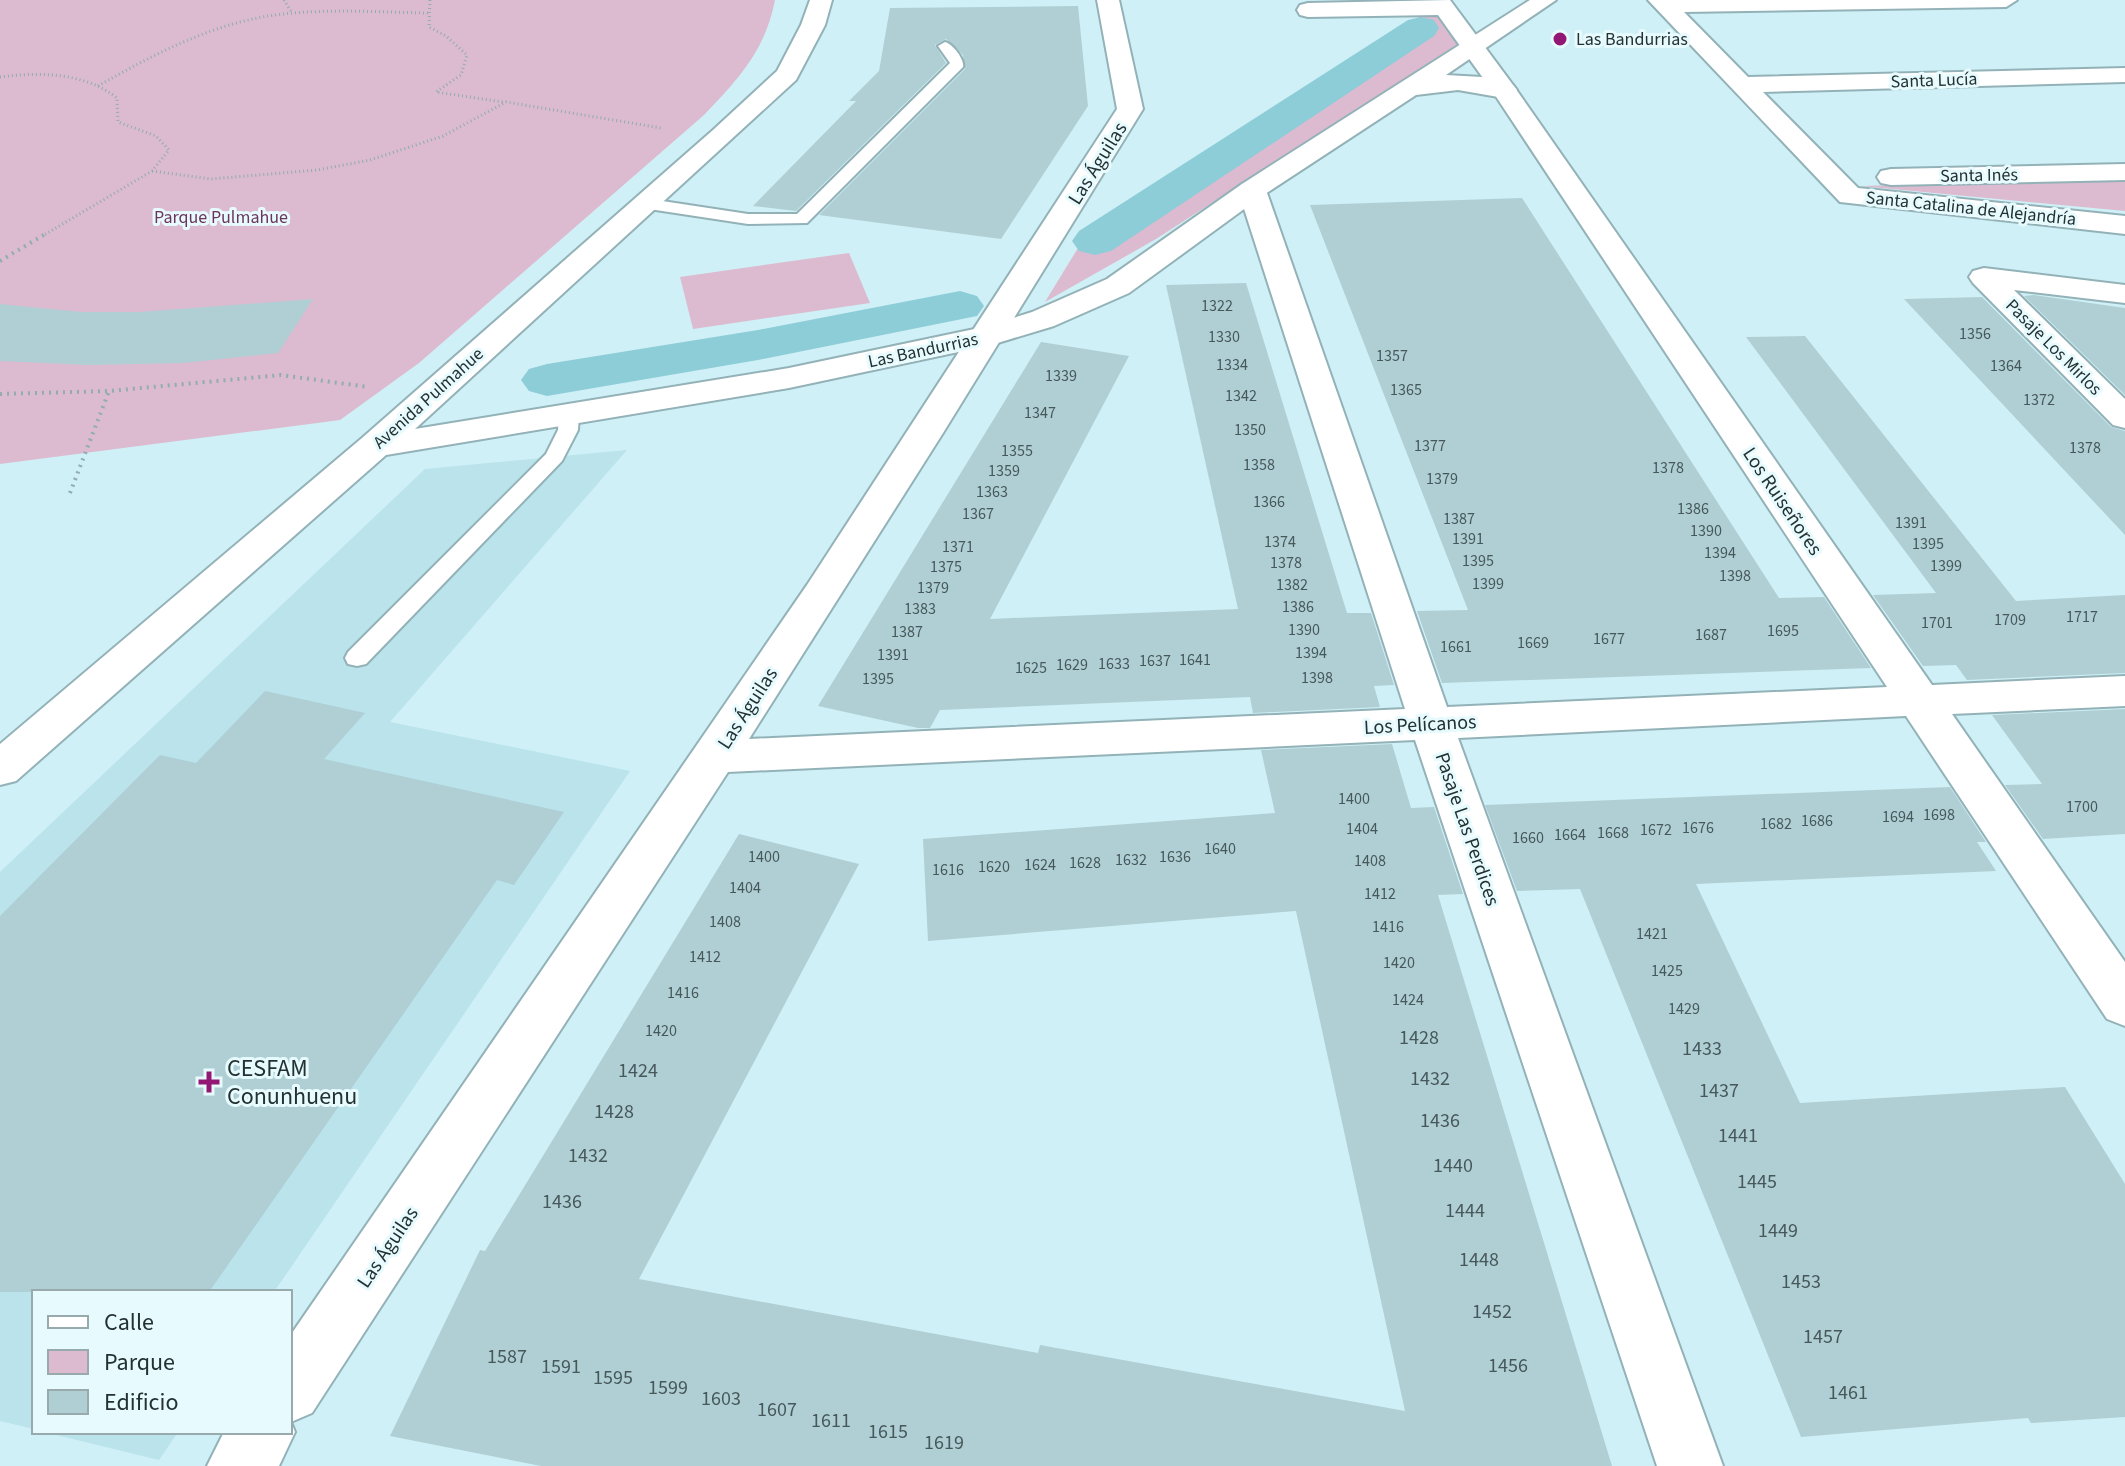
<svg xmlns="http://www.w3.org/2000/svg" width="2125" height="1466" viewBox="0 0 2125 1466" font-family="'Source Sans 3',sans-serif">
<rect width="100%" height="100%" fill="#cff0f6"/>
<g fill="#bae3eb">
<path d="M627,450l-237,272 240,49 -356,521h-240v137l-34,-8v-549l425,-403z"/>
<path d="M44,1432h134l-19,28z"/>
</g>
<g fill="#dcbacf">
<path d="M0,0h775c-10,51 -36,78 -71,115l-285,248 -79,57 -340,44z"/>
<path d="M1437,14l21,30 -302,195 -111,63 44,-72 333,-215z"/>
<path d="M2125,179v32l-264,-25z"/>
<path d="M849,253l21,50 -177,26 -13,-52z"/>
</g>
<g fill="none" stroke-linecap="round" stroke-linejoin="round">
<g fill="#8dcdd8" fill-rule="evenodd">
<path d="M1421,17l13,3 5,8 -5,8 -323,215 -16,4 -16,-4 -7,-10 7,-10 329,-211z"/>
<path d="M960,291l17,5 7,10 -7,10 -219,44 -211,36 -18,-5 -8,-11 8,-11 18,-5 211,-34z"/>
</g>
</g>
<g fill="#afcfd4">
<path d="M1078,6l10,100 -87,133 -182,-24 146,-146 -2,-14 -17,-16 -11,6 11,18 -150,148 -43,-5 103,-105h-7l30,-30 11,-63z"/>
<path d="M1522,198l257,400 45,-1 47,71 -429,15 -25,-72 51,-1 -158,-405z"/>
<path d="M1246,283l101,330h24l23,72 -20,1 6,21 -127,6 -3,-16 -310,13 -10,18h-12l-100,-22 223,-364 88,14 -139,263 248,-10 -72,-324z"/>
<path d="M2034,295l91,13v87l-101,-99z"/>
<path d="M1982,297l129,130 14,4v104l-221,-236z"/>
<path d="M313,299l-35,54 -94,10 -96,2 -88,-4v-57l81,8h58z"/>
<path d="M1805,336l211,265 109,-6v78l-158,7 -11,-15 -33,1 -50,-71 63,-2 -190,-256z"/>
<path d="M265,691l100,22 -41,46 240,53 -50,73 -17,-5 -288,412h-209v-376l160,-161 36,8z"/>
<path d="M2125,709v125l-82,5 -38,-54 37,-1 -50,-69z"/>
<path d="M1392,744l19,64 23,-1 29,87 -25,1 174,571h-1071l-151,-30 90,-186 5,1 254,-417 120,30 -220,415 399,74 2,-8 365,66 -109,-500 -368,30 -5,-102 352,-26 -14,-63z"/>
<path d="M1950,787l36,55h-9l19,29 -300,13 104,219 265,-16 60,97v233l-94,6 -3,-5 -227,19 -221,-548 -63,2 -32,-86z"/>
</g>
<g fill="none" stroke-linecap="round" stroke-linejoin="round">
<g stroke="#93b2b8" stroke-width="4">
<g id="service">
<path d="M945,42c8,2 20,18 18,25l-156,156 -59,1 -99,-15 -8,-5 8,-5 99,15h49l153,-151 -12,-17z"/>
<path d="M569,408l10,6 -1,16 -16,31 -196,203 -9,2 -9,-2 -3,-6 3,-6 198,-198 12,-24 1,-16z"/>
</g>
</g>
<g stroke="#93b2b8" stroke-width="4">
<g id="minor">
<path d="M1097,0h22l24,109 -200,324 -194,306 656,-30 -167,-519 4,-6 10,-2 10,2 4,6 181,517 440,-20 -394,-595 -55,-77 -130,2 -8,-2 -3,-5 3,-5 8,-2 142,-3 63,85 419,600 193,-9v30l-173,8 173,248v64l-18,-7 -201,-303 -448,22 265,728h-66l-242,-726 -687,32 -416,641 -21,9 4,10 -16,34h-72l17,-34h66v-96l517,-751 310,-476z"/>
<path d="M1648,0h369l-11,7 -322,5 64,65 377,-9v14l-362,10 95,96 267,28v18l-285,-32z"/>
<path d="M2125,164v16l-234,5 -10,-2 -4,-6 4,-6 10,-2z"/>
<path d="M1984,268l141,17v18l-111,-13 111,109v29l-12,-3 -140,-142 -4,-6 4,-6z"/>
</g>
</g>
<g stroke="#93b2b8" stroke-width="4">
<path id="tertiary" d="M810,0h22l-7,25 -29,55 -381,349 374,-61 195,-41 48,-15 75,-33 135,-95 288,-184h26l-110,75 36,2 31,8 4,5 -4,5 -9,3 -46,-8 -42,5 -154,101 -133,97 -75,33 -63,19 -202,43 -403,67 -370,326 -16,4v-41l362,-306 351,-308 64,-59 24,-46z"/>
</g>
<g stroke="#92acb0" stroke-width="3" stroke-dasharray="1 3" stroke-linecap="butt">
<path d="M284,0l8,13"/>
<path d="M430,0l-1,27 17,9 21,19 -6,20 -25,17 67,10"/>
<path d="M0,77c40,-5 84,-5 117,21l1,24 38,14 13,14 -17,21 -108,64"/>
<path d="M98,86c53,-30 109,-60 170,-70 53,-8 107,-4 160,-3"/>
<path d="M152,171l59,8 106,-9 53,-10 73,-24 63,-34 155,26"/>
</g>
<g stroke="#92acb0" stroke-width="4" stroke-dasharray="2 5" stroke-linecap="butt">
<path d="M0,261l47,-28"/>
<path d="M0,394l109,-3 172,-16 87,12"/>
<path d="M70,493l39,-102"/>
</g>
<use href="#service" fill="#fff" fill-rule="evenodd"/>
<use href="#minor" fill="#fff" fill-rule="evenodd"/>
<use href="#tertiary" fill="#fff" fill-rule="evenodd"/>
</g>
<g fill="#921874" stroke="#e7fbfe" stroke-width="3">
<circle cx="1560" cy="39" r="8"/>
<path d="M205 1070h8v8h8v8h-8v8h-8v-8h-8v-8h8z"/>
</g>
<g text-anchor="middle" stroke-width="6" stroke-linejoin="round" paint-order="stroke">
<g font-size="16" fill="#47585b">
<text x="1217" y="311">1322</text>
<text x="1975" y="339">1356</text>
<text x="1224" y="342">1330</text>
<text x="1392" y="361">1357</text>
<text x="1232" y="370">1334</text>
<text x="2006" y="371">1364</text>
<text x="1061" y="381">1339</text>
<text x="1406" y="395">1365</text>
<text x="1241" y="401">1342</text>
<text x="2039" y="405">1372</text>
<text x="1040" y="418">1347</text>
<text x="1250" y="435">1350</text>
<text x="1430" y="451">1377</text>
<text x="2085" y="453">1378</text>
<text x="1017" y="456">1355</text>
<text x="1259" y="470">1358</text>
<text x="1668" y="473">1378</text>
<text x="1004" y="476">1359</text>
<text x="1442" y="484">1379</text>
<text x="992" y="497">1363</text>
<text x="1269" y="507">1366</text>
<text x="1693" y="514">1386</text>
<text x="978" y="519">1367</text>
<text x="1459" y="524">1387</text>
<text x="1911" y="528">1391</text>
<text x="1706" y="536">1390</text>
<text x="1468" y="544">1391</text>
<text x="1280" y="547">1374</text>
<text x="1928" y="549">1395</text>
<text x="958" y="552">1371</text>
<text x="1720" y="558">1394</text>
<text x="1478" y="566">1395</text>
<text x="1286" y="568">1378</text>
<text x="1946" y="571">1399</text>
<text x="946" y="572">1375</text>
<text x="1735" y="581">1398</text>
<text x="1488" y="589">1399</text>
<text x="1292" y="590">1382</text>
<text x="933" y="593">1379</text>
<text x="1298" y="612">1386</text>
<text x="920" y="614">1383</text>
<text x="2082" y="622">1717</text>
<text x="2010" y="625">1709</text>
<text x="1937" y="628">1701</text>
<text x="1304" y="635">1390</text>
<text x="1783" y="636">1695</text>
<text x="907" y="637">1387</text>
<text x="1711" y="640">1687</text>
<text x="1609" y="644">1677</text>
<text x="1533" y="648">1669</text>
<text x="1456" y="652">1661</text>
<text x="1311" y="658">1394</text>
<text x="893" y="660">1391</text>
<text x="1195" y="665">1641</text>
<text x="1155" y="666">1637</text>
<text x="1114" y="669">1633</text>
<text x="1072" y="670">1629</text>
<text x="1031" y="673">1625</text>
<text x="1317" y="683">1398</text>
<text x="878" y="684">1395</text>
<text x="1354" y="804">1400</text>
<text x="2082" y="812">1700</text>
<text x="1939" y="820">1698</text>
<text x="1898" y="822">1694</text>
<text x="1817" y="826">1686</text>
<text x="1776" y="829">1682</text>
<text x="1698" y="833">1676</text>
<text x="1362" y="834">1404</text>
<text x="1656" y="835">1672</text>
<text x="1613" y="838">1668</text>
<text x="1570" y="840">1664</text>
<text x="1528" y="843">1660</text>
<text x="1220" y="854">1640</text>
<text x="764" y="862">1400</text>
<text x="1175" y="862">1636</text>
<text x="1131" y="865">1632</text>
<text x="1370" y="866">1408</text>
<text x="1085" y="868">1628</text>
<text x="1040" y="870">1624</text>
<text x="994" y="872">1620</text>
<text x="948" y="875">1616</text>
<text x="745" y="893">1404</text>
<text x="1380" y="899">1412</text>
<text x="725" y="927">1408</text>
<text x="1388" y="932">1416</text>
<text x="1652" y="939">1421</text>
<text x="705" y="962">1412</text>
<text x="1399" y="968">1420</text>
<text x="1667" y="976">1425</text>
<text x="683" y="998">1416</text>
<text x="1408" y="1005">1424</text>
<text x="1684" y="1014">1429</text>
<text x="661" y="1036">1420</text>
</g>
<g font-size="18" fill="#243133" stroke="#e7fbfe" text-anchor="start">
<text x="1576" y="45">Las Bandurrias</text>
</g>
<g font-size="18" fill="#243133" stroke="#e7fbfe">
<text transform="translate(1934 80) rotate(-2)" y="6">Santa Lucía</text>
<text transform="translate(1979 175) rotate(-1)" y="6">Santa Inés</text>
<text transform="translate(1971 208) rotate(6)" y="6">Santa Catalina de Alejandría</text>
<text transform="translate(2054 347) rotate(45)" y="6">Pasaje Los Mirlos</text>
<text transform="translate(923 350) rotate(-12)" y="6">Las Bandurrias</text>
<text transform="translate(428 398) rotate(-42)" y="6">Avenida Pulmahue</text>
</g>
<g font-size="18" fill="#6d345b" stroke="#e7fbfe">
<text x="221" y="223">Parque Pulmahue</text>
</g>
<g font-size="20" fill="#243133" stroke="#e7fbfe">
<text transform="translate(1097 163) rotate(-58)" y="7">Las Águilas</text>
<text transform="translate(1783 501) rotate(56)" y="7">Los Ruiseñores</text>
<text transform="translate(747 708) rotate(-57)" y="7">Las Águilas</text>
<text transform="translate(1420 724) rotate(-3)" y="7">Los Pelícanos</text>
<text transform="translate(1468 829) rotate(71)" y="7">Pasaje Las Perdices</text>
<text transform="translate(387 1247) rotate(-56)" y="7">Las Águilas</text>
</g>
<g font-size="20" fill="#47585b">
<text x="1419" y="1044">1428</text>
<text x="1702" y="1055">1433</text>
<text x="638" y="1077">1424</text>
<text x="1430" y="1085">1432</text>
<text x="1719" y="1097">1437</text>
<text x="614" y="1118">1428</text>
<text x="1440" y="1127">1436</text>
<text x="1738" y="1142">1441</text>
<text x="588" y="1162">1432</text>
<text x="1453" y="1172">1440</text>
<text x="1757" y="1188">1445</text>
<text x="562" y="1208">1436</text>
<text x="1465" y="1217">1444</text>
<text x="1778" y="1237">1449</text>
<text x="1479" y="1266">1448</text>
<text x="1801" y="1288">1453</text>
<text x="1492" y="1318">1452</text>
<text x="1823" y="1343">1457</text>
<text x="507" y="1363">1587</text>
<text x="1508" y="1372">1456</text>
<text x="561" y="1373">1591</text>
<text x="613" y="1384">1595</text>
<text x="668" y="1394">1599</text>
<text x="1848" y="1399">1461</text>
<text x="721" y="1405">1603</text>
<text x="777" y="1416">1607</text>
<text x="831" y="1427">1611</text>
<text x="888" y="1438">1615</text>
<text x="944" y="1449">1619</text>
</g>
<g font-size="24" fill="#243133" stroke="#e7fbfe" text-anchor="start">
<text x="227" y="1076">CESFAM<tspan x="227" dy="28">Conunhuenu</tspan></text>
</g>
</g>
<rect x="32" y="1290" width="260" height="144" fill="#e7fbfe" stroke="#99aaad" stroke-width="2"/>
<rect x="48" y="1316" width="40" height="12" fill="#ffffff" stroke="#99aaad" stroke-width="2"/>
<text x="104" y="1330" font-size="24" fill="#243133">Calle</text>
<rect x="48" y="1350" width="40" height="24" fill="#dcbacf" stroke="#99aaad" stroke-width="2"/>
<text x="104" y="1370" font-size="24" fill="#243133">Parque</text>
<rect x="48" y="1390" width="40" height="24" fill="#afcfd4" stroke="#99aaad" stroke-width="2"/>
<text x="104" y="1410" font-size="24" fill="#243133">Edificio</text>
</svg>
